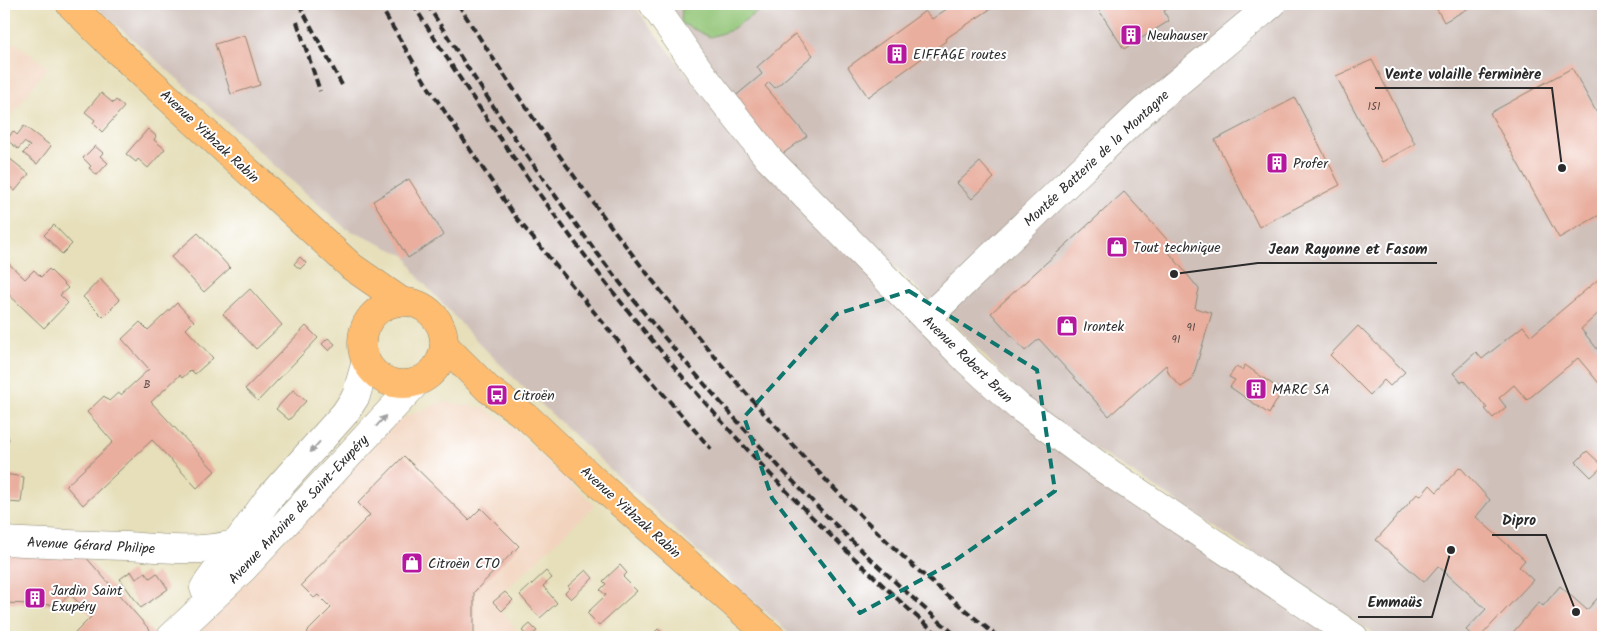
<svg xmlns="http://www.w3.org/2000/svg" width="1607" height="641" viewBox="0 0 1607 641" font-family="Kalam,sans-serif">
<rect width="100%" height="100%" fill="#fff"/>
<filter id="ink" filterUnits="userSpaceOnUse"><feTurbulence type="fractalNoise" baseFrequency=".02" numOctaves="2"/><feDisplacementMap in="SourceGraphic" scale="10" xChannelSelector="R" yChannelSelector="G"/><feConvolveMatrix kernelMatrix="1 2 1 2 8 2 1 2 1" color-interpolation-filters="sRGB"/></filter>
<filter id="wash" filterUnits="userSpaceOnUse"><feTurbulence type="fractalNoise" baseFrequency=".0096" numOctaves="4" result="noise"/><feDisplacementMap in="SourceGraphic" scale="20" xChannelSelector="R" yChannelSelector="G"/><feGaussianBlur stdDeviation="1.12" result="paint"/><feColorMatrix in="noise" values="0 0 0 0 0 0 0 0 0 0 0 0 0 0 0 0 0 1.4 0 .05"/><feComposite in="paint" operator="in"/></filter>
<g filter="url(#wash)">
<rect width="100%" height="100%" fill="#e6dfba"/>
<g fill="#f2d4be">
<path d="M4,35l44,32 -44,58z"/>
<path d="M443,402l40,6 21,13 91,84 -102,97 30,35h-329l203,-217z"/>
</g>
<g fill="#cfc0ba">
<path d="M93,4h541l12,18 72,91 197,207 426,317h-547l-110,-98 -162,-153 -43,-43 -62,-67 -11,-20 -61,-28z"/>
<path d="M669,4h934v633h-224l-216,-145 -124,-78 -85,-91 -88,-83 -74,-62 -106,-149z"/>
</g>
<path fill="#90c475" stroke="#5e7850" d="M682,4h87l-40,27 -19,6 -29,-14z"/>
<g id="blocks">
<g fill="#e9ae9e">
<path d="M954,4h44l-53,35 1,2 -78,56 -20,-30 77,-56 7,8z"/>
<path d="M1095,4h80l-11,7 5,10 -45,28z"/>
<path d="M1434,4h42l-32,18z"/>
<path d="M795,34l18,21 -38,33 -6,-6 -4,4 42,50 -26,19 -49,-56 30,-25 -5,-7z"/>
<path d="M245,35l15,50 -29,9 -16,-50z"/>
<path d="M1372,60l43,84 -33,18 -46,-86z"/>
<path d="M1572,68l31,56v89l-44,25 -69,-125z"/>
<path d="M101,93l12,10 3,-3 8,7 -22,25 -9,-9 2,-3 -10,-8z"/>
<path d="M1295,98l45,87 -81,42 -44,-87z"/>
<path d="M24,126l27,20 -14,18 -14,-11 7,-7 -6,-4 -6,7 -11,-9 6,-9 4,4z"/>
<path d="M148,129l8,7 -2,4 11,9 -17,19 -10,-9 -2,3 -10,-8z"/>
<path d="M95,146l8,7 -3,3 8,7 -11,12 -8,-7 2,-2 -8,-8z"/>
<path d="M4,154l25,20 -14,17 -11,-9v-3l4,-6 -4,-3z"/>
<path d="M980,162l14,16 -22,21 -15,-16z"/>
<path d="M409,179l35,56 -36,23 -35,-57z"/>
<path d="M1124,192l48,53 -5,5 32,39 -4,19 17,5 -20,67 -11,7 -12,-13 -3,-9 -57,51 -70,-77 -14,12 -34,-38z"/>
<path d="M54,225l18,19 -10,10 -18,-19z"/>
<path d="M198,233l32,35 -26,24 -33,-35z"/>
<path d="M300,257l6,6 -6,6 -6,-5z"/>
<path d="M6,261l19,18 9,-9 7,7 8,-8 19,19 -8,7 8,8 -24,25 -40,-38v-27z"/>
<path d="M1600,278l3,4v27l-22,20 22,27v32l-25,-30 -51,42 -13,-15 -15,13 7,9 -13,11 -8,-9 2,-1 -23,-27 -3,1 -8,-9 23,-21 6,7 41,-33 8,10z"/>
<path d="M100,279l20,21 -17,17 -20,-20z"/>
<path d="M250,289l32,36 -26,24 -33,-35z"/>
<path d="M177,303l17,18 -8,8 27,29 -18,16 -4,-4 -9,8 -2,-3 -29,27 64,69 -18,17 -45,-48 -69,65 -17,-19 47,-44 -26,-30 17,-16 5,5 9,-8 3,2 28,-26 -27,-30 18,-17 8,8z"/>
<path d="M306,326l12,12 -60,63 -13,-12z"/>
<path d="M1358,326l47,46 -15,14 -6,-6 -14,15 -40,-40z"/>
<path d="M328,338l7,6 -6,7 -7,-7z"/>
<path d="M1245,365l37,26 -13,23 -39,-27 5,-7 -6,-3 7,-10 6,3z"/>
<path d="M293,390l13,11 -17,19 -13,-11z"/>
<path d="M4,423l5,17 -5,2z"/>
<path d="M1587,451l16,15 -12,11 -15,-15z"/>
<path d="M404,456l65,64 12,-12 38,38 -45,46v45h-162l-5,-5 24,-24 -13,-13 -4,3 -13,-13 69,-70 -12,-12z"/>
<path d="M1460,467l30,33 -14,17 49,43 -6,7 14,13 -53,57h-6l-8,-7 20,-21 -48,-43 -14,16 -48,-42 41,-46 4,2 9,-11 7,7z"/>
<path d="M4,474l20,3 -3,26 -13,-1v-4l-4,-1z"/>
<path d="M4,551l80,4 72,82h-85l21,-21 -22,-22 -12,11 -54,-2z"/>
<path d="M620,565l7,8 -4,4 14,14 -38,34 -12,-12 19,-18 -6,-5 6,-6 -3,-3z"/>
<path d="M586,570l7,8 -22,21 -6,-6 5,-5 -2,-2z"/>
<path d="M131,571l5,8 9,-7 5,6 7,-5 11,16 -27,19 -21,-29z"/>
<path d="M546,571l6,7 -9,8 14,17 -17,15 -20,-23z"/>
<path d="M1560,586l27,24 16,-18v45h-94l30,-35 4,4z"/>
<path d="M505,592l8,8 -11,11 -9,-9z"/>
<path d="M530,624l7,7 -8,6 -7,-6z"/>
<path d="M658,629l9,8h-17z"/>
</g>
</g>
</g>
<g filter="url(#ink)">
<use href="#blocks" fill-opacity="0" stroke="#888572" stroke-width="1"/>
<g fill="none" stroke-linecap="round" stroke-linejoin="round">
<g stroke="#888572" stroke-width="29">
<g id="minor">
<path d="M653,4l49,70 67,85 157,160 43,43 50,45 82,60 253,170"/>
<path d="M926,319l216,-207 130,-108"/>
<path d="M4,541c40,2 81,4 122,5 38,2 84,9 120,-6"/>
<path d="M204,588l65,-90 76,-85 11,-17 10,-35"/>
<path d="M171,637l73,-69 172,-185"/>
</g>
</g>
<g stroke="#888572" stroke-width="29">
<g id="major">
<path d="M70,4l42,42 240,221 49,34"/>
<circle cx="403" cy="343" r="41"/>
<path d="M445,346l43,43 40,29 64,60 179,159"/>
</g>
</g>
<use href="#minor" stroke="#fff" stroke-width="28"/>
<use href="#major" stroke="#febc70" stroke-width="28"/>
<g stroke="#2b2b2b" stroke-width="4" stroke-dasharray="8 4" stroke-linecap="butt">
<path d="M299,4l43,81"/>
<path d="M379,4l48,81 87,130 118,143 79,91"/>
<path d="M413,4c123,200 269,390 439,552 29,27 58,56 89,81"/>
<path d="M427,4c50,80 103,158 159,234 38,52 79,101 121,149 78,89 160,174 251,250"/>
<path d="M458,4c125,197 266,381 435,543 33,32 70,61 105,90"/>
<path d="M297,22l23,69"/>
</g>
</g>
<defs><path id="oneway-solid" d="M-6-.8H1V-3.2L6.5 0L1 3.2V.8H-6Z" transform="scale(1.25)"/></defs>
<g fill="#a0a0a0">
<use href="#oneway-solid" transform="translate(381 421) rotate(-48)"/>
<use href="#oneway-solid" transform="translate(315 447) rotate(132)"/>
</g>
</g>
<path fill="none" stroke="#0f766e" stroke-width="4" stroke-dasharray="10 6" stroke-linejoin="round" d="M909,291l128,79 18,121 -105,73 -90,49 -88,-115 -28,-81 93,-103z"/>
<defs>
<g id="building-square" transform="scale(1.125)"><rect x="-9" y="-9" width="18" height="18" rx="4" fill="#b5179e" stroke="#fff"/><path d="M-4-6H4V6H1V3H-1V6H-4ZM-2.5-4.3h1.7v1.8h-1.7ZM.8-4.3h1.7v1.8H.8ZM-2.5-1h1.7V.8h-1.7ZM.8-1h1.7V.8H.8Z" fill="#fff"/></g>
<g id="shop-square" transform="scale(1.125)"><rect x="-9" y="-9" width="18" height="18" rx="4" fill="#b5179e" stroke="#fff"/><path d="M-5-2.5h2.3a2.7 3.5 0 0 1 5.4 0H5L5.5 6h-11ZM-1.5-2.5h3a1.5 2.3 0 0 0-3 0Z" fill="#fff"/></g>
<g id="bus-square" transform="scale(1.125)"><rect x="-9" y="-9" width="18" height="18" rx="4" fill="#b5179e" stroke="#fff"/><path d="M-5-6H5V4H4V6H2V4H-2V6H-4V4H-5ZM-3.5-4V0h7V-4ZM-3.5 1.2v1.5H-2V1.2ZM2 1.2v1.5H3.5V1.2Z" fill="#fff"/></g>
</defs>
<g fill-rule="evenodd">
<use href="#building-square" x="1131" y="35"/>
<use href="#building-square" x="897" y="54"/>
<use href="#building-square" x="1277" y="163"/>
<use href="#shop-square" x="1117" y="247"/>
<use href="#shop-square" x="1067" y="326"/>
<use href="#building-square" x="1256" y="389"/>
<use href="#bus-square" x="497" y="395"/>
<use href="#shop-square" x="412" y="563"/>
<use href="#building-square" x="35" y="598"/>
</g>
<g text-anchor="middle" stroke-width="4" stroke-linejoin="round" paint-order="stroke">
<g font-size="11" fill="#5a4c48">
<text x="1374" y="110">151</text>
<text x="1191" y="331">91</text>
<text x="1176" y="343">91</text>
<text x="147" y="388">B</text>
</g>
<g font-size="14" fill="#2b2b2b" stroke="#fff" text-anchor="start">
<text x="1147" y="40">Neuhauser</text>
<text x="913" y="59">EIFFAGE routes</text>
<text x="1293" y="168">Profer</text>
<text x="1133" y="252">Tout technique</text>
<text x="1083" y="331">Irontek</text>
<text x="1272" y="394">MARC SA</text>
<text x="513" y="400">Citroën</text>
<text x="428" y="568">Citroën CTO</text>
<text x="51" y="595">Jardin Saint<tspan x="51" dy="16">Exupéry</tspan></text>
</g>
<g font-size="14" fill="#2b2b2b" stroke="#fff">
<text transform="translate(210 136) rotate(43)" y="5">Avenue Yithzak Rabin</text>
<text transform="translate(1096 158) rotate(-43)" y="5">Montée Batterie de la Montagne</text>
<text transform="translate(968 359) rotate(44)" y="5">Avenue Robert Brun</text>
<text transform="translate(298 509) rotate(-47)" y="5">Avenue Antoine de Saint-Exupéry</text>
<text transform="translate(631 512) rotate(42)" y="5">Avenue Yithzak Rabin</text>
<text transform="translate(91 545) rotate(3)" y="5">Avenue Gérard Philipe</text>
</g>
</g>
<path fill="none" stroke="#2b2b2b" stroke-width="2" d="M1562 168L1552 88H1375M1174 274L1258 263H1437M1576 612L1546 535H1492M1451 550L1432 617H1358"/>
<g fill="#2b2b2b" stroke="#fff" stroke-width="2">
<circle cx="1562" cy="168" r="5"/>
<circle cx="1174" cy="274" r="5"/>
<circle cx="1576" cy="612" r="5"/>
<circle cx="1451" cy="550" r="5"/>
</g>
<g font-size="15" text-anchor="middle" font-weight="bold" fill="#2b2b2b" stroke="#fff" stroke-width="4" stroke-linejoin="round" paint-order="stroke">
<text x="1463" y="79">Vente volaille ferminère</text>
<text x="1348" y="254">Jean Rayonne et Fasom</text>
<text x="1519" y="525">Dipro</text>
<text x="1395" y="607">Emmaüs</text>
</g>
<rect width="1607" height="641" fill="none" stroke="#fff" stroke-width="20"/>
</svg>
